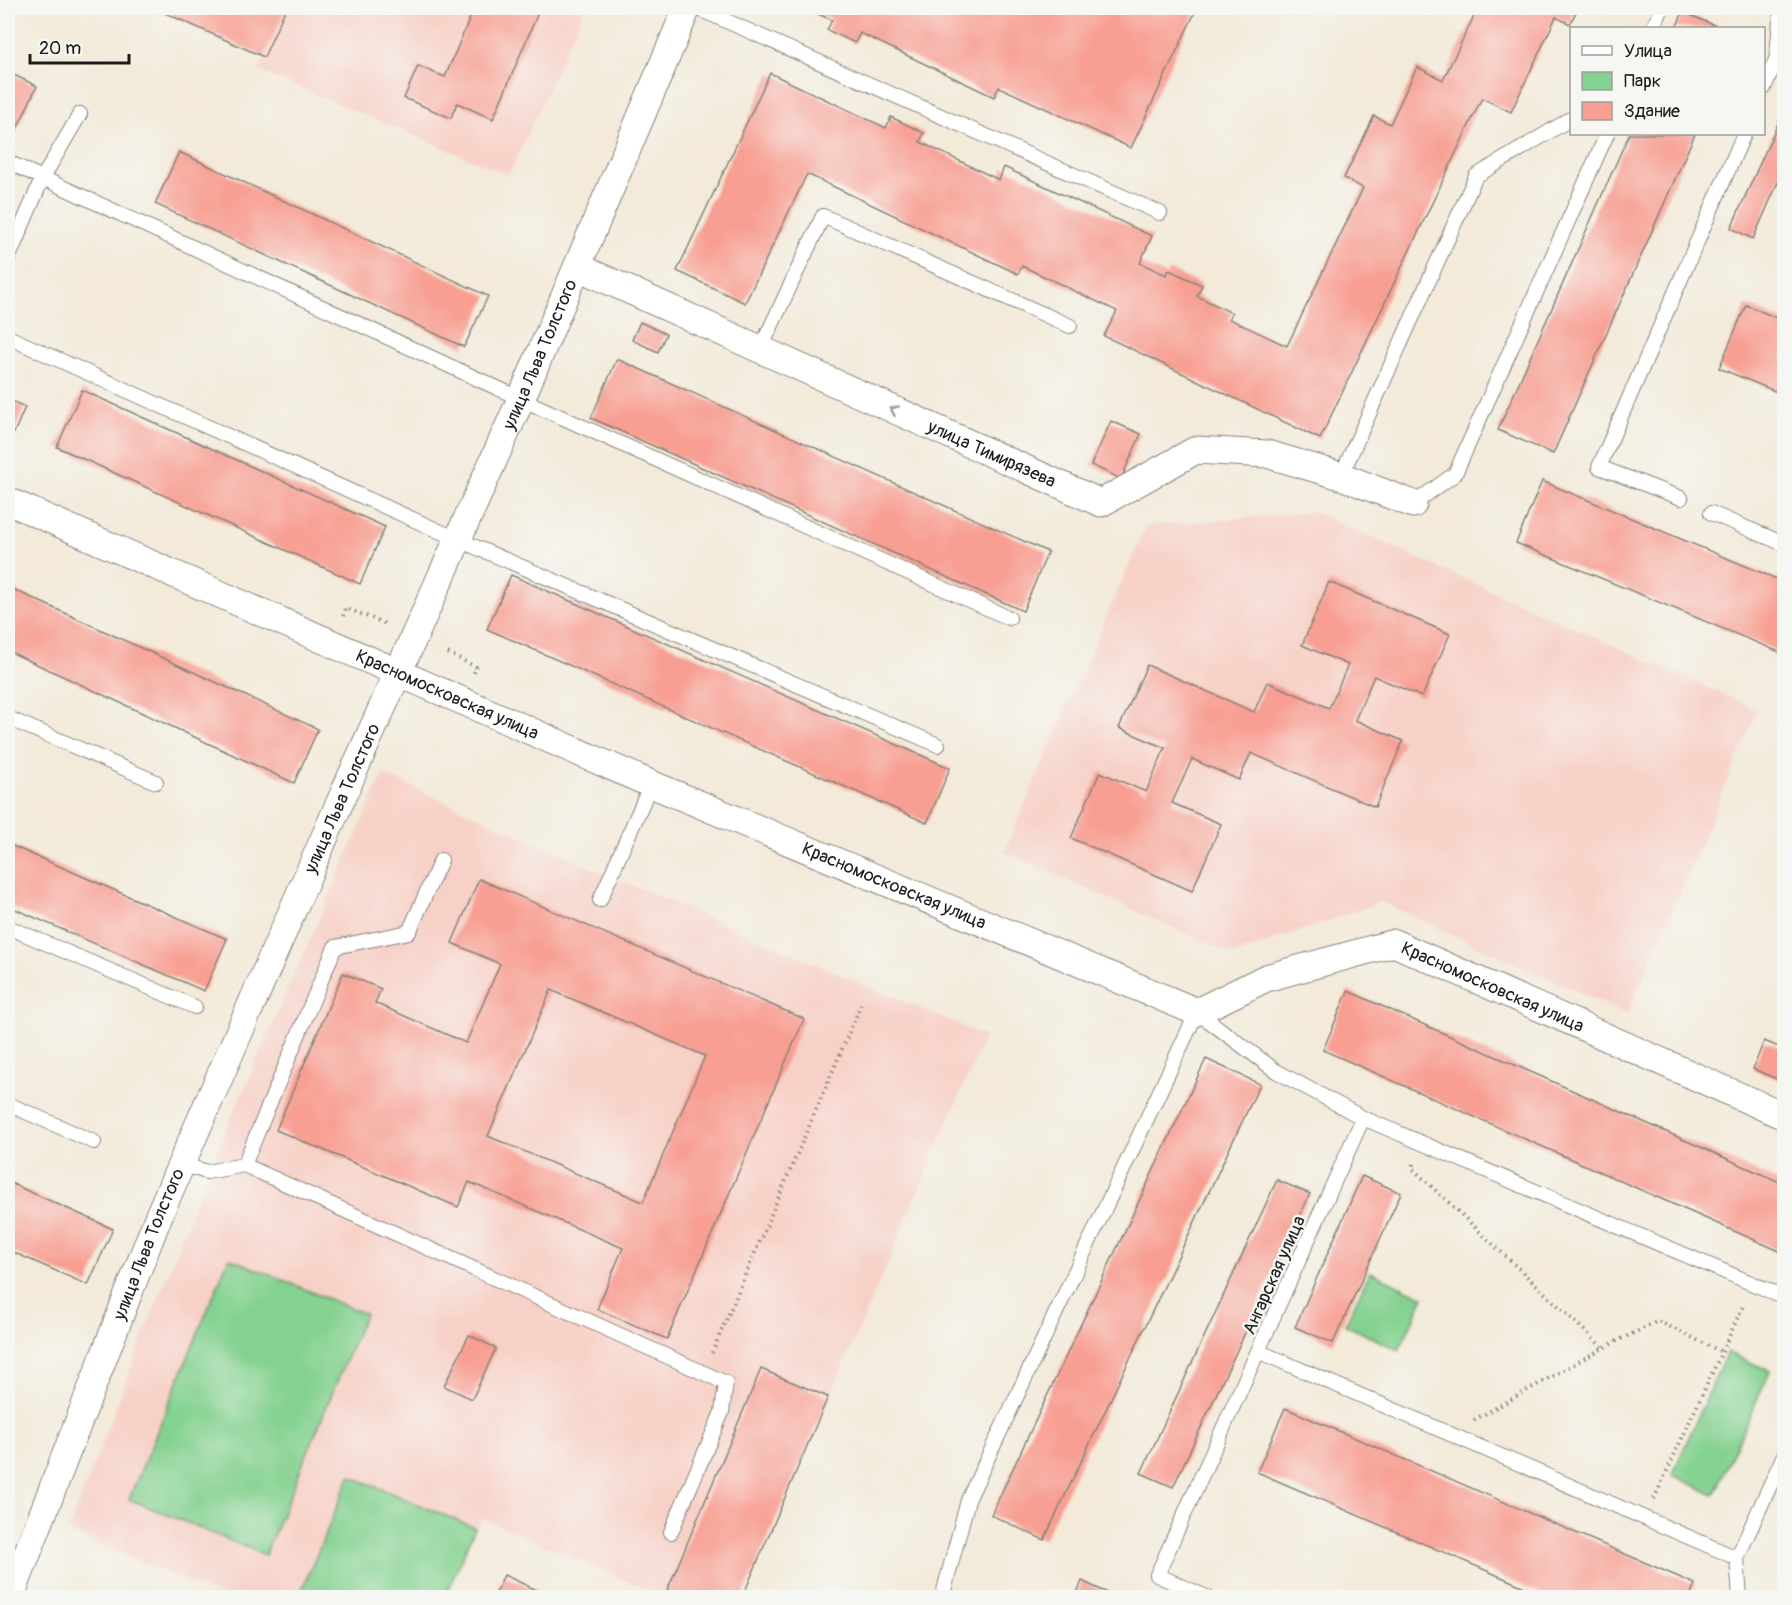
<svg xmlns="http://www.w3.org/2000/svg" width="1792" height="1605" viewBox="0 0 1792 1605" font-family="Pangolin,sans-serif">
<rect width="100%" height="100%" fill="#f6f6f2"/>
<filter id="ink" filterUnits="userSpaceOnUse"><feTurbulence type="fractalNoise" baseFrequency=".0167" numOctaves="2"/><feDisplacementMap in="SourceGraphic" scale="12" xChannelSelector="R" yChannelSelector="G"/><feConvolveMatrix kernelMatrix="1 2 1 2 8 2 1 2 1" color-interpolation-filters="sRGB"/></filter>
<filter id="wash" filterUnits="userSpaceOnUse"><feTurbulence type="fractalNoise" baseFrequency=".008" numOctaves="4" result="noise"/><feDisplacementMap in="SourceGraphic" scale="24" xChannelSelector="R" yChannelSelector="G"/><feGaussianBlur stdDeviation="1.35" result="paint"/><feColorMatrix in="noise" values="0 0 0 0 0 0 0 0 0 0 0 0 0 0 0 0 0 1.4 0 .05"/><feComposite in="paint" operator="in"/></filter>
<g filter="url(#wash)">
<rect width="100%" height="100%" fill="#f3ead9"/>
<g fill="#f7d1c7">
<path d="M286,8h299l-76,167 -250,-104z"/>
<path d="M1314,512l444,198 -131,304 -246,-112 -148,53 -229,-103 142,-326z"/>
<path d="M383,774l227,102 375,160 -241,561h-79l-182,-78 -8,9 -30,70 -221,-1 -156,-66 139,-359z"/>
</g>
<g fill="#84d291" stroke="#507756" stroke-width="1.5">
<path d="M229,1258l136,56 -100,241 -136,-56z"/>
<path d="M1370,1272l54,25 -25,53 -54,-25z"/>
<path d="M1727,1352l43,19 -56,124 -42,-20z"/>
<path d="M350,1476l125,52 -30,69h-146z"/>
</g>
<g id="blocks">
<g fill="#f89e92" fill-rule="evenodd">
<path d="M154,8h132l-22,49z"/>
<path d="M474,8h66l-47,111 -36,-16 -6,15 -47,-20 14,-32 27,11z"/>
<path d="M804,8h393l-66,140 -132,-61 -5,10 -134,-64 -5,10 -28,-13 5,-10z"/>
<path d="M1478,8h100l-8,16 -14,-7 -45,95 -29,-14 -162,341 -216,-103 13,-25 -95,-45 -4,8 -211,-100 -62,129 -68,-32 93,-198 116,55 5,-11 33,16 -4,9 79,38 5,-13 148,69 -12,27 26,12 3,-5 33,15 -5,11 35,17 -3,6 58,27 76,-158 -19,-10 30,-62 16,8 27,-57 26,13z"/>
<path d="M1683,12l38,16h-45z"/>
<path d="M8,72l29,14 -29,62z"/>
<path d="M1784,110v59l-31,70 -22,-11z"/>
<path d="M1629,134h66l-142,320 -55,-24z"/>
<path d="M179,152l309,144 -24,51 -309,-143z"/>
<path d="M1746,305l38,16v74l-65,-27z"/>
<path d="M640,322l26,12 -8,18 -26,-12z"/>
<path d="M617,359l431,193 -25,59 -432,-193z"/>
<path d="M82,390l303,137 -25,57 -303,-137z"/>
<path d="M8,399l17,8 -11,26 -6,-2z"/>
<path d="M1111,421l30,13 -20,45 -30,-14z"/>
<path d="M1542,481l242,101v72l-268,-111z"/>
<path d="M511,575l439,193 -23,55 -440,-194z"/>
<path d="M1329,582l121,52 -28,63 -48,-21 -19,44 48,21 -28,66 -124,-54 -12,27 -47,-21 -20,44 49,21 -29,67 -121,-53 29,-66 46,20 19,-44 -46,-20 28,-63 107,47 13,-30 62,26 19,-43 -46,-20z"/>
<path d="M8,587l310,142 -24,54 -286,-132z"/>
<path d="M8,844l219,95 -23,52 -196,-85z"/>
<path d="M479,879l325,140 -137,320 -70,-30 26,-61 -154,-66 -11,25 -182,-77 67,-157 38,16 -6,14 91,40 34,-79 -48,-21zM551,990l154,66 -62,146 -155,-66z"/>
<path d="M1348,991l436,193v69l-461,-203z"/>
<path d="M1764,1041l20,8v33l-31,-13z"/>
<path d="M1206,1059l54,25 -216,456 -53,-25z"/>
<path d="M1362,1176l39,17 -68,150 -38,-16z"/>
<path d="M1277,1180l33,14 -137,293 -32,-14z"/>
<path d="M8,1182l105,47 -25,56 -80,-35z"/>
<path d="M469,1335l27,13 -24,51 -28,-13z"/>
<path d="M761,1369l67,28 -86,201h-78z"/>
<path d="M1285,1408l410,176 -6,14h-139l-293,-126z"/>
<path d="M504,1575l50,23h-60z"/>
<path d="M1082,1581l36,17h-43z"/>
</g>
</g>
</g>
<g filter="url(#ink)">
<use href="#blocks" fill-opacity="0" stroke="#88837a" stroke-width="1.5"/>
<g fill="none" stroke-linecap="round" stroke-linejoin="round">
<g stroke="#88837a" stroke-width="16">
<g id="lane">
<path d="M697,8l463,205"/>
<path d="M1653,28l9,-20"/>
<path d="M1764,88l13,-31 4,-49"/>
<path d="M8,162l513,237 488,219"/>
<path d="M8,259l34,-80 38,-65"/>
<path d="M8,337l451,203 479,205"/>
<path d="M760,350l63,-134 247,110"/>
<path d="M1341,476l135,-300 96,-58"/>
<path d="M1681,498l-82,-31 145,-333"/>
<path d="M1413,504l42,-30 152,-340"/>
<path d="M1711,513l73,31"/>
<path d="M8,718l148,64"/>
<path d="M600,900l51,-116"/>
<path d="M8,927l187,80"/>
<path d="M8,1104l86,38"/>
<path d="M1363,1118l421,179"/>
<path d="M181,1164l26,8 37,-7 91,-218 74,-15 32,-72"/>
<path d="M244,1165l482,218 -4,29 -51,120"/>
<path d="M1260,1352l477,206"/>
<path d="M942,1598l26,-98 229,-488 79,59 87,47 -206,457 51,23"/>
<path d="M1740,1598l-3,-40 47,-103"/>
</g>
</g>
<g stroke="#88837a" stroke-width="29">
<g id="street">
<path id="s1" d="M578,267l523,236 95,-53 71,4 74,22 72,28"/>
<path id="s2" d="M8,501l643,283 546,228 69,-34 128,-35 390,173"/>
<path id="s3" d="M10,1598l149,-383 192,-438 170,-378 166,-391"/>
</g>
</g>
<g stroke="#88837a" stroke-width="4" stroke-dasharray="1.5 4.5" stroke-linecap="butt">
<path d="M343,616l3,-8 40,16"/>
<path d="M448,653l28,14 -3,8"/>
<path d="M1413,1164l-1,4 191,180"/>
<path d="M712,1353l151,-353"/>
<path d="M1474,1420l129,-72 55,-27 62,30"/>
<path d="M1654,1499l90,-195"/>
</g>
<use href="#lane" stroke="#fff" stroke-width="14"/>
<use href="#street" stroke="#fff" stroke-width="27"/>
</g>
<defs><path id="oneway-chevron" d="M-2-3.5L2.5 0L-2 3.5" fill="none" stroke-width="1.6" stroke-linecap="round" stroke-linejoin="round" transform="scale(1.5)"/></defs>
<use stroke="#999" href="#oneway-chevron" transform="translate(894 410) rotate(-156)"/>
</g>
<g text-anchor="middle" stroke-width="5" stroke-linejoin="round" paint-order="stroke">
<g font-size="18" fill="#1c1c1c" stroke="#f6f6f2">
<text dy="6" stroke="none"><textPath href="#s3" startOffset="1352">улица Льва Толстого</textPath></text>
<text dy="6" stroke="none"><textPath href="#s1" startOffset="454">улица Тимирязева</textPath></text>
<text dy="6" stroke="none"><textPath href="#s2" startOffset="480">Красномосковская улица</textPath></text>
<text dy="6" stroke="none"><textPath href="#s3" startOffset="866">улица Льва Толстого</textPath></text>
<text dy="6" stroke="none"><textPath href="#s2" startOffset="966">Красномосковская улица</textPath></text>
<text dy="6" stroke="none"><textPath href="#s2" startOffset="1612">Красномосковская улица</textPath></text>
<text dy="6" stroke="none"><textPath href="#s3" startOffset="380">улица Льва Толстого</textPath></text>
<text transform="translate(1274 1275) rotate(-66)" y="6">Ангарская улица</text>
</g>
</g>
<rect width="1792" height="1605" fill="none" stroke="#f6f6f2" stroke-width="30"/>
<rect x="1570" y="27" width="195" height="108" fill="#f6f6f2" stroke="#9f9f9c" stroke-width="1.5"/>
<rect x="1582" y="46" width="30" height="9" fill="#ffffff" stroke="#9f9f9c" stroke-width="1.5"/>
<text x="1624" y="57" font-size="18" fill="#1c1c1c">Улица</text>
<rect x="1582" y="72" width="30" height="18" fill="#84d291" stroke="#9f9f9c" stroke-width="1.5"/>
<text x="1624" y="87" font-size="18" fill="#1c1c1c">Парк</text>
<rect x="1582" y="102" width="30" height="18" fill="#f89e92" stroke="#9f9f9c" stroke-width="1.5"/>
<text x="1624" y="117" font-size="18" fill="#1c1c1c">Здание</text>
<path d="M30 54v9h99v-9" fill="none" stroke="#1c1c1c" stroke-width="3"/>
<text x="39" y="54" font-size="18" fill="#1c1c1c" stroke="#f6f6f2" stroke-width="4.5" paint-order="stroke">20 m</text>
</svg>
